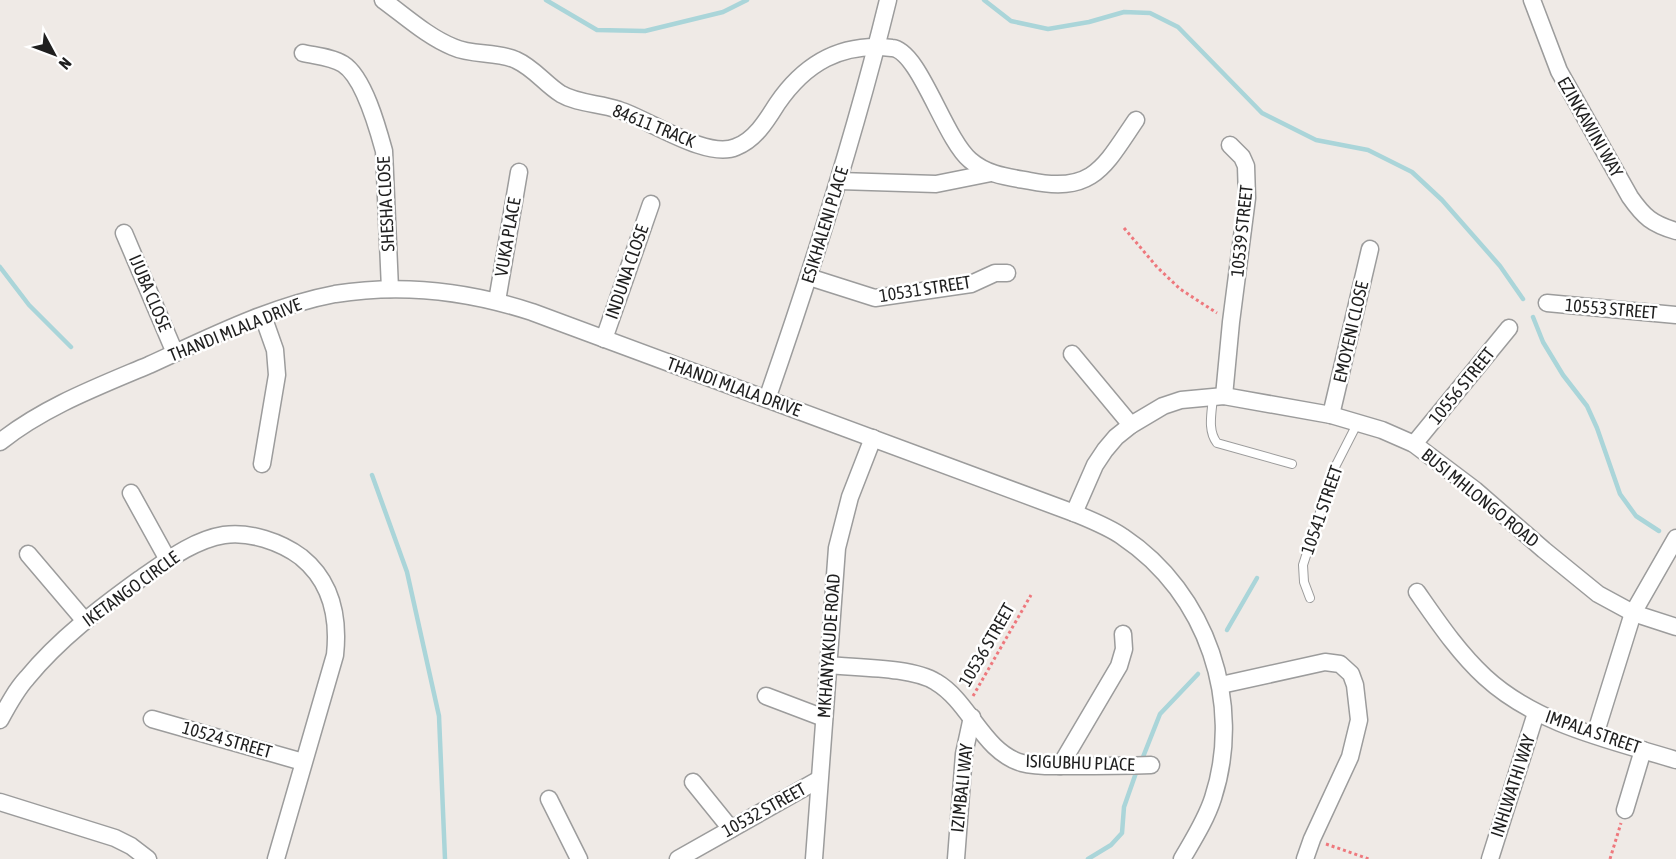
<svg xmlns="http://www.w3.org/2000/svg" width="1676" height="859" viewBox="0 0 1676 859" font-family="'Asap Condensed',sans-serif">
<rect width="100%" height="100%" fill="#efeae6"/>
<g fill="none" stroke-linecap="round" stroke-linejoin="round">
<g stroke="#aad5d9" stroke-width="4.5">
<path d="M546,0l51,30 48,1 78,-19 24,-12"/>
<path d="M984,0l27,21 37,8 41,-7 35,-10 26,1 28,14 84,86 54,27 52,10 44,22 30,28 58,66 23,33"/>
<path d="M0,267l29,38 42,42"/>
<path d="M1533,317l10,25 20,33 24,31 10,22 23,66 16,22 23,15"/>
<path d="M372,475l35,97 32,144 6,143"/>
<path d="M1227,630l30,-52"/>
<path d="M1143,757l17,-43 38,-40"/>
<path d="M1088,859l23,-14 11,-12 2,-26 13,-37"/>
</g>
<g stroke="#9c9c9c" stroke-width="10">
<g id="service">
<path d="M1213,397c-1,15 -6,33 4,46l75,21"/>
<path d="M1310,598l-6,-16 -1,-17 31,-96 23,-45"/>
</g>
</g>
<g stroke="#9c9c9c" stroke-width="19">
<g id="minor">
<path d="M383,0c22,16 45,37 70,47 19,9 44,4 63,13 18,8 29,24 45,34 17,10 39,9 58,16 29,9 88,50 117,37 19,-7 31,-27 41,-43 28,-41 64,-62 115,-56 27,2 52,90 78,112 17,15 38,17 60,21 63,13 74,-14 106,-61"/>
<path d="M1532,0l27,71 71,126c14,20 22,27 46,34"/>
<path d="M303,53c13,3 29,4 40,11 21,13 35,65 41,87l6,138"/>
<path d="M839,181l97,3 55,-11"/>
<path d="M124,233l51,120"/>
<path d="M809,277l66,21 96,-14 24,-11h12"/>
<path d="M497,301l22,-129"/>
<path d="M1547,303l129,12"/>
<path d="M604,339l47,-135"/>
<path d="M1072,354l59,71"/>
<path d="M1224,396l7,-74 16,-124 -1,-32 -4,-9 -12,-12"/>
<path d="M767,399c46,-132 88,-264 121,-399"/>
<path d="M1331,415l39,-166"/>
<path d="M0,442c44,-35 97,-55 149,-77 59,-27 122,-59 186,-71 68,-11 133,-3 197,18l542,201c17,7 35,14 49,24 84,56 121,166 90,261 -7,22 -20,42 -31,61"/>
<path d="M1414,444l95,-116"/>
<path d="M262,464l15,-89 -2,-25 -12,-34"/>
<path d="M131,493l37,67"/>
<path d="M1074,513l21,-48 10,-15 11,-13 15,-12 32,-19 18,-6 43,-4 107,19 51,15 32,14 61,46 69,60 54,44 35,19 43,14"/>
<path d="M28,554l57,67"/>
<path d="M1417,592c21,30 41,60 68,85 52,48 126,63 191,83"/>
<path d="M828,665c29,3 84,2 108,17 34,20 47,70 86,81 14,4 31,3 46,3 28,0 55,0 83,-1"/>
<path d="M1221,685l104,-23 15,2 11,10 4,11 4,35 -9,37 -38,82 -7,20"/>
<path d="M766,696l58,22"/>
<path d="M152,719l151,43"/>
<path d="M0,720c8,-15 16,-30 27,-42 32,-39 73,-70 113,-99 25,-17 53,-39 84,-44 25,-4 57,7 77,22 31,25 38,61 34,98l-59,204"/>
<path d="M1595,735l38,-122 43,-75"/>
<path d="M1060,766l59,-100 5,-17 -1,-15"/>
<path d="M693,782l38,47"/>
<path d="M549,799l30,60"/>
<path d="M0,802l115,36 16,8 17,13"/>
<path d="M1625,810l18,-60"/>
<path d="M678,859l140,-79"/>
<path d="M814,859l23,-311 13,-51 23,-59"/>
<path d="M956,859l8,-105 8,-37"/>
<path d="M1490,859l46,-146"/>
</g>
</g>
<g stroke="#ee787d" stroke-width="3" stroke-dasharray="3 3" stroke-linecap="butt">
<path d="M1124,228l33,39 23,22 37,24"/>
<path d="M973,696l58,-101"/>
<path d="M1326,844l43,15"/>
<path d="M1610,859l11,-36"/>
</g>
<use href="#service" stroke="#fff" stroke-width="8"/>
<use href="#minor" stroke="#fff" stroke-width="16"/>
</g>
<g text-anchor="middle" stroke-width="5" stroke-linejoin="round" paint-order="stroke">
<g font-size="18" fill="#1f1f1f" stroke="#fff">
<text transform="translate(654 126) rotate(22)" y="6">84611 TRACK</text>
<text transform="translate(1590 127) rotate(60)" y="6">EZINKAWINI WAY</text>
<text transform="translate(386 204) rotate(-93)" y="6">SHESHA CLOSE</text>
<text transform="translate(825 225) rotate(-73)" y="6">ESIKHALENI PLACE</text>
<text transform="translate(1242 231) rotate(-84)" y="6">10539 STREET</text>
<text transform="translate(508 237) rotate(-80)" y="6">VUKA PLACE</text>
<text transform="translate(627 272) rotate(-71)" y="6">INDUNA CLOSE</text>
<text transform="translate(925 289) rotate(-9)" y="6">10531 STREET</text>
<text transform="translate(150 293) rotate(67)" y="6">IJUBA CLOSE</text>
<text transform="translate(1611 309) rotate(5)" y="6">10553 STREET</text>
<text transform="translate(235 330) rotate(-22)" y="6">THANDI MLALA DRIVE</text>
<text transform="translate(1351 332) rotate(-77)" y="6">EMOYENI CLOSE</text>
<text transform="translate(1462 386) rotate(-51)" y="6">10556 STREET</text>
<text transform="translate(734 387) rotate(20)" y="6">THANDI MLALA DRIVE</text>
<text transform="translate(1480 498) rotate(39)" y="6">BUSI MHLONGO ROAD</text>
<text transform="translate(1322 510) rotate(-71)" y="6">10541 STREET</text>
<text transform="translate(131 589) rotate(-36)" y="6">IKETANGO CIRCLE</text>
<text transform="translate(987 645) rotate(-60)" y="6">10536 STREET</text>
<text transform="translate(829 646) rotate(-86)" y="6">MKHANYAKUDE ROAD</text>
<text transform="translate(1593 732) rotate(19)" y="6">IMPALA STREET</text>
<text transform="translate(227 740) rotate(16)" y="6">10524 STREET</text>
<text transform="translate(1080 763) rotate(2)" y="6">ISIGUBHU PLACE</text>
<text transform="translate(1513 786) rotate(-72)" y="6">INHLWATHI WAY</text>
<text transform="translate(962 788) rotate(-84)" y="6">IZIMBALI WAY</text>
<text transform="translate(764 810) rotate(-29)" y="6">10532 STREET</text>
</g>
</g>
<g transform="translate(54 54) rotate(131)" stroke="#ffffff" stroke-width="4.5" paint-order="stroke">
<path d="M0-4.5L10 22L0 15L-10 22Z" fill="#1f1f1f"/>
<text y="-9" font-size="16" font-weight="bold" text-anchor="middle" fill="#1f1f1f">N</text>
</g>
</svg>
